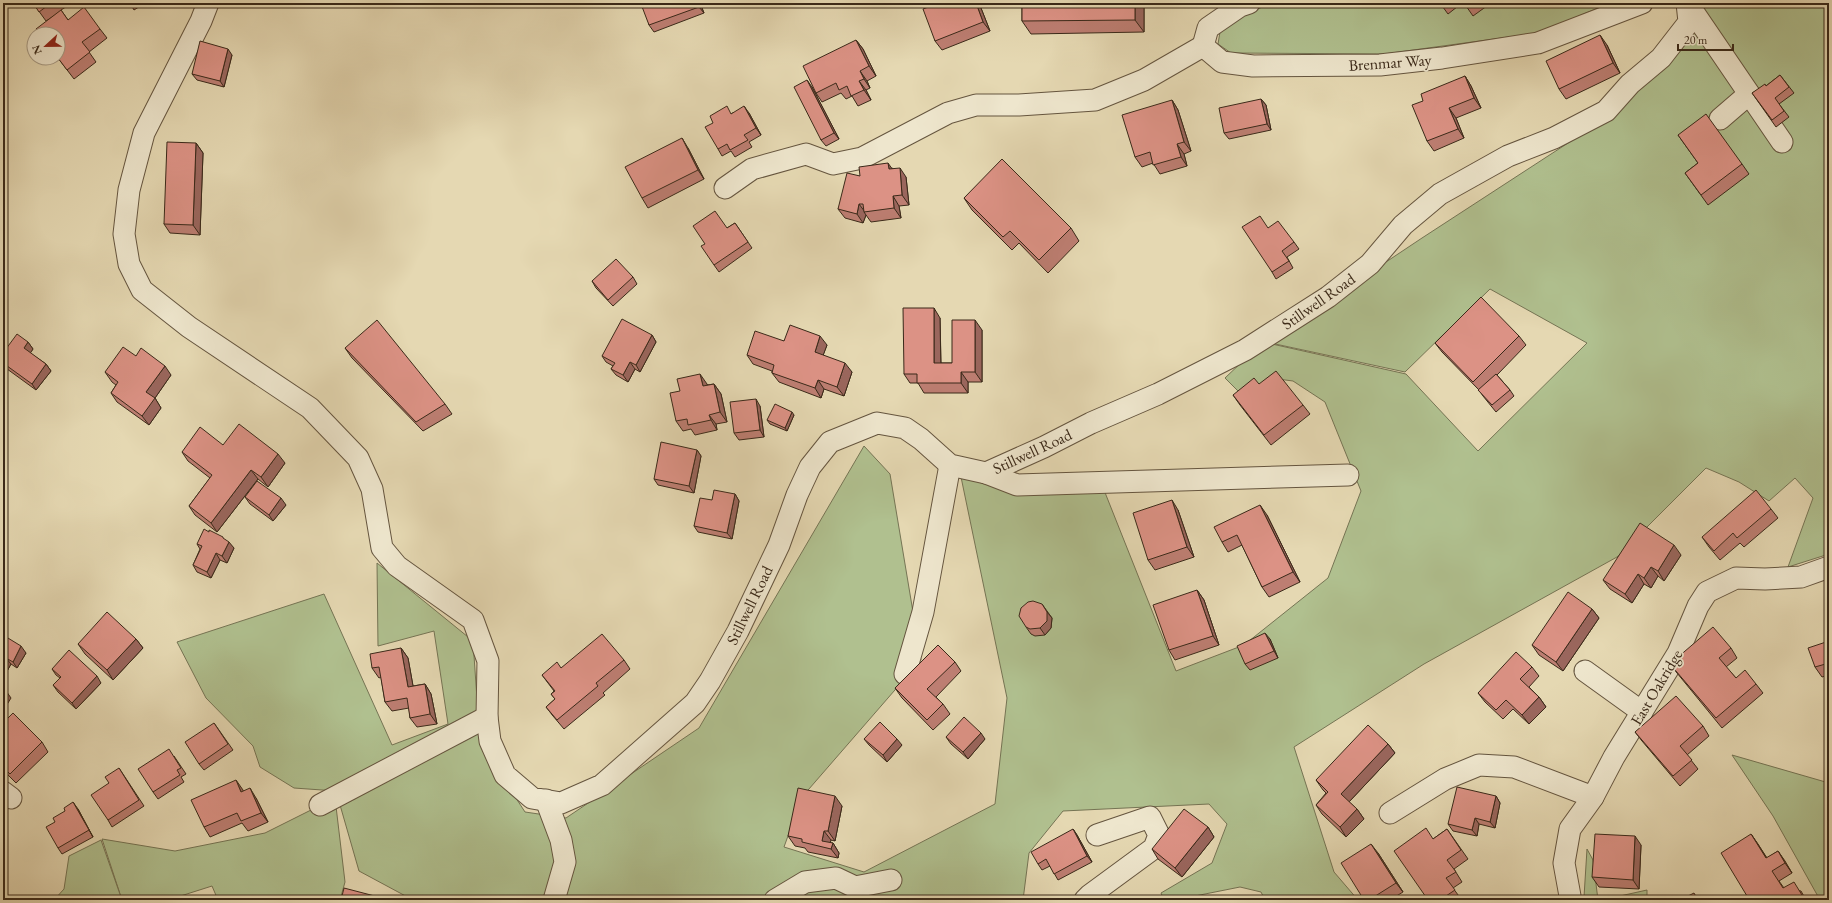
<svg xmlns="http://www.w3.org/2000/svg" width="1832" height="903" viewBox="0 0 1832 903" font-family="'EB Garamond',serif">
<rect width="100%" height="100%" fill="#e5d8b2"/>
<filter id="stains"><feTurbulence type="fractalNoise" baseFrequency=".005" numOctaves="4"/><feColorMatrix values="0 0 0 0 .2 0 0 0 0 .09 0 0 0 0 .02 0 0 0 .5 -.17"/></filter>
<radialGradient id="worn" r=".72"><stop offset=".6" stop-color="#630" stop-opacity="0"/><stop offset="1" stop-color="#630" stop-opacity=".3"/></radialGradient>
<g fill="#b0c08f" stroke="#757454">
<path d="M1274,3h336l-72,30 -154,21 -153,-1 -13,-9 2,-12 23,-18z"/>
<path d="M1697,3h132v551l-41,13 25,-69 -18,-20 -26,23 -30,-19 -33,-14 -89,89 -193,107 -130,83 40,125 24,28h-93l-4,-8 -21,-5 -65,13h-11l-3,-7 51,-30 15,-39 -18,-20 -146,7 -34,42 -6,47h-610l-54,-29 -23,-80 -42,-3 -34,-21 -7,-21 -47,-48 -29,-56 147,-48 68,151 56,-21 -14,-93 -56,15 -1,-83 96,78 7,102 45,69 41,6 133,-90 165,-282 26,28 31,186 -119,137 -18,50 80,25 131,-68 12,-106 -46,-221 143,13 72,181 68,-26 84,-67 33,-87 -36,-89 -32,-21 -23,-3 -25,20 -20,-20 38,-36 143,32 72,77 109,-108 -97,-54 -85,83 -139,-30 156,-104 186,-121z"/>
<path d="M1732,755l97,28v117h-9l-47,-84z"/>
<path d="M335,798l10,84 -5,18h-122l-6,-14 -44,14h-46l-20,-61 73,12 90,-18z"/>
<path d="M101,840l21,60h-68l10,-11 5,-33z"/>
<path d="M1587,849l6,11 5,40h-12l-2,-3z"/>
<path d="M1647,890v10h-45z"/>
</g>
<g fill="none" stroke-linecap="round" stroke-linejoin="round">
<g stroke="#65553f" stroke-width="23">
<g id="street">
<path d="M208,3l-7,18 -57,112 -15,57 -5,44 5,30 13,26 47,37 121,81 48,50 14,31 10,59 15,18 76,54 15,41 -1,56 3,24 15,34 27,23 29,5 41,-18 93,-82 15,-22 28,-50 41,-86 18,-50 13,-28 20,-25 47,-19 28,5 16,11 29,26 36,8 58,-26 47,-24 67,-29 87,-44 83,-53 42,-33 33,-39 37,-31 68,-38 46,-18 52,-27 24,-27 31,-26 28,-36 -2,-19"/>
<path d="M1249,3l-9,3 -32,22 -5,18 19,16 31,4 127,-1 62,-7 96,-15 104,-40"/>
<path d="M1688,4l94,138"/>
<path d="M1720,119l29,-25"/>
<path d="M725,188l27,-19 54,-15 27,10 29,-6 86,-45 28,-8h43l76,-5 49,-20 59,-34"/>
<path d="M986,473l31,12 331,-10"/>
<path d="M1585,671l57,41"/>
<path d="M905,674l18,-62 27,-147"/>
<path d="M3,792l8,6"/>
<path d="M546,800l15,40 4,22 -11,38"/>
<path d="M320,805l167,-88"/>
<path d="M1390,813l55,-34 34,-14 35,2 79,30"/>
<path d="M1570,896l-6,-33 6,-34 23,-32 21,-40 64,-104 20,-47 9,-14 29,-14 29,1 36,-2 28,-10"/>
<path d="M775,900l30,-18 31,-4 19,9 36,-7"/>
<path d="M1085,900l5,-5 64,-47 5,-13 -9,-18 -53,18"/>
</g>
</g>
<use href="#street" stroke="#eee6cd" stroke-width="21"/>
</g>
<g fill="#bd7e72" stroke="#3a2919">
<path d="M33,3h39l-11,7 7,10 32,9 7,9 -18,14 7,10 -22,17 -16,-21 2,-46 -14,9z"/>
<path d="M130,3h15l-11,7z"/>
<path d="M645,3h55l4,10 -50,19 -5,-7z"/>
<path d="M939,3h40l11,28 -48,19 -7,-9z"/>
<path d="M1022,3h122v29l-113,2 -9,-13z"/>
<path d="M1440,3h22l-14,11z"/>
<path d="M1464,3h27l-18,13z"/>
<path d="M856,40l7,9 13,27 -9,5 3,7 -4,2 5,10 -13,6 -6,-10 -6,3 -5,-6 -19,9 -6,-9z"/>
<path d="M1607,45l13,28 -54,26 -7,-10z"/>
<path d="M232,55l-8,32 -27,-7 -5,-6z"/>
<path d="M1780,75l14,18 -15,11 10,13 -13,10 -24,-34 14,-7z"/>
<path d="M1465,76l6,10 10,22 -25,10 8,20 -30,13 -7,-10 -4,-40z"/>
<path d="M812,87l27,52 -13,7 -5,-6z"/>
<path d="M1261,99l5,6 5,25 -42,9 -5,-6z"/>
<path d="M1172,100l6,10 13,41 -7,3 3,12 -27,8 -7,-11 -11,4 -7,-10z"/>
<path d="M732,113h17l12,22 -12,7 3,5 -17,10 -4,-6 -9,5 -4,-7z"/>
<path d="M1678,135l64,29 7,10 -41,31 -23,-32 13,-10z"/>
<path d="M196,143l7,10 -3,82 -30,-2 -6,-9z"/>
<path d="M688,148l16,31 -56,29 -6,-10z"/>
<path d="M892,168l14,9 3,28 -10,1 2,12 -30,4 -5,-7 -3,8 -18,-5 -7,-9 22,-33z"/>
<path d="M3,194l3,4 -3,2z"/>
<path d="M964,198l107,30 8,13 -31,32 -29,-30 -7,7 -40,-40z"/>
<path d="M735,223l17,25 -33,24 -5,-7 13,-37z"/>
<path d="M1268,228l26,14 5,7 -12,8 6,11 -17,11 -4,-7z"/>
<path d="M633,277l4,7 -24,22 -17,-18 -4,-7z"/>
<path d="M940,318l1,45h11l30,-33v52h-14v11h-44l-6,-10h-8l-6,-9z"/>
<path d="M652,335l4,7 -16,30 -5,-3 -7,13 -12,-7 -5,-6 2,-3 -7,-4 -4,-6z"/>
<path d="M1519,336l7,9 -29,30 13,15 4,6 -18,16 -13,-16 -4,-6 -37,-38 -7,-9z"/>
<path d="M784,341l43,4 -4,10 29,17 -8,24 -20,-7 -3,9 -42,-16 -7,-9v-2l-19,-7 -6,-9z"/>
<path d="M28,342l5,7 -3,4 16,11 5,7 -15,19 -33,-24v-13z"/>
<path d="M345,348l100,56 7,10 -29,17 -71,-73z"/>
<path d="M136,356l35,19 -16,23 6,10 -12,17 -32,-23 -6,-9 5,-8 -4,-3 -7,-10z"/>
<path d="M707,384v1l7,-1 7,10 6,28 -11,2 1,6 -22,5 -4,-6 -8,2 -7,-10z"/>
<path d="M1233,395l70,10 7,9 -39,31 -31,-40z"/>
<path d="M760,406l4,31 -25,3 -5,-7z"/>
<path d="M794,415l-7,16 -17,-7 -3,-4z"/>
<path d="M223,445l62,18 -17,24 -10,-8 -41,53 -22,-17 -6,-9 21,-28 -22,-17 -6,-9z"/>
<path d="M697,450l4,6 -7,37 -36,-8 -4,-6z"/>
<path d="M735,494l4,7 -7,38 -34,-7 -4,-6 18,-26z"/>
<path d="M245,497l41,8 -13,16 -23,-17z"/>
<path d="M1771,509l7,9 -34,29 -4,-4 -20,17 -11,-13 -7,-10z"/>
<path d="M1178,510l16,47 -39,13 -7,-10z"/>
<path d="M1267,515l33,67 -31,15 -7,-10 -20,-42 -14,7 -6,-10z"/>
<path d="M225,540l9,8 -7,15 -7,-3 -9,18 -14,-6 -4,-7 7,-16 -3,-5z"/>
<path d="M1681,555l-17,26 -6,-5 -7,12 -7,-4 -12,19 -22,-14 -7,-9z"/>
<path d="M1197,590l7,10 15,45 -44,15 -6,-10z"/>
<path d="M1042,604l10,14 -1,10 -6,7 -10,1 -4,-2 -5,-7z"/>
<path d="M1592,609l7,9 -36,53 -24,-16 -7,-10z"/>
<path d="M3,635l23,18 -9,15 -6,-4 -5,9 -3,-2z"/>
<path d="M136,639l7,9 -30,32 -28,-26 -7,-10z"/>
<path d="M1270,639l8,19 -28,12 -5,-6z"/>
<path d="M1829,641v34l-7,2 -7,-10z"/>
<path d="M401,648l7,10 5,28 12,-2 6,10 6,30 -20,3 -7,-9 -1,-10 -17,3 -7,-9 -4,-25 -2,1 -7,-10z"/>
<path d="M1731,648l6,10 -11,9 10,11 20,6 7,9 -41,35 -45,-55 -7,-9z"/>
<path d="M624,660l6,9 -27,24 2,2 -41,34 -11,-13 -7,-9 9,-8 -4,-5 3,-3 -12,-16 19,-7z"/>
<path d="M955,662l6,9 -25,26 7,7 7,10 -17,16 -31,-32 -7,-10z"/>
<path d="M1532,667l7,9 -10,11 10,10 7,10 -17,17 -16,-15 -10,10 -18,-17 -7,-9z"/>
<path d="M52,669l49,14 -25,26 -18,-17 -5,-7 7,-7 -4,-3z"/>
<path d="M3,723l39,19 6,10 -32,31 -13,-13z"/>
<path d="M214,723l19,27 -29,20 -5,-6z"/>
<path d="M1703,726l6,10 -22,19 11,14 -18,17 -38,-45 -7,-9z"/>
<path d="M946,737l39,2 -17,20 -17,-15z"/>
<path d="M864,739l38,6 -15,17 -18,-17z"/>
<path d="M1388,744l7,9 -46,49 8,7 7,10 -18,18 -24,-23 -6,-9 10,-12 -3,-3 -7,-10z"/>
<path d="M174,756l12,18 -5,3 3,5 -26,17 -5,-7z"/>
<path d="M119,768l25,38 -32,21 -4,-7 1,-37z"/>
<path d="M243,791l13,7 12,24 -20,9 -6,-8 -32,14 -6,-10z"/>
<path d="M1496,796l4,7 -5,25 -16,-4 -2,12 -24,-5 -5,-7z"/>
<path d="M842,806l-7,35 -4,-1 -1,3h3l6,10 -1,5 -30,-6 -3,-4 -10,-2 -7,-10z"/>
<path d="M78,809l15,28 -31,17 -4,-6z"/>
<path d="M1208,827l6,10 -32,40 -24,-18 -6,-10z"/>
<path d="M1073,829l4,6 15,27 -34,18 -8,-14 -8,4 -4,-6z"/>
<path d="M1447,829l21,30 -14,10 8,13 -9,6 8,11 -1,1h-32l5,-61z"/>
<path d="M1751,834l16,24 11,-7 14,22 -13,8 5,7 17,3 5,9h-65l6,-4z"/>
<path d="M1641,845l-2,44 -40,-2 -7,-10z"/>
<path d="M1378,853l25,39 -13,8h-26z"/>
</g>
<g fill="#9a665d" stroke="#3a2919">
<path d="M698,3h2l4,10 -5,-6z"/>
<path d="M976,3h3l11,28 -7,-9z"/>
<path d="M1135,3h9v29l-9,-12z"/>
<path d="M1600,35l7,10 13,28 -7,-10z"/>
<path d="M856,40l7,9 13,27 -7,-10z"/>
<path d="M228,49l4,6 -8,32 -4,-6z"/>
<path d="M860,71l7,10 3,7 -6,-9z"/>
<path d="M1465,76l6,10 10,22 -7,-10z"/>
<path d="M807,80l5,7 27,52 -5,-6z"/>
<path d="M859,81l7,9 5,10 -7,-10z"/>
<path d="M1261,99l5,6 5,25 -4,-6z"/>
<path d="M1172,100l6,10 13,41 -7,-9z"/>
<path d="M744,106l5,7 12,22 -5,-7z"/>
<path d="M1449,108l7,10 8,20 -6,-9z"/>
<path d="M682,138l6,10 16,31 -6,-9z"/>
<path d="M196,143l7,10 -3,82 -7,-10z"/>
<path d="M1177,144l7,10 3,12 -6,-9z"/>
<path d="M888,163l7,10 -6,-4z"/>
<path d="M900,168l6,9 3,28 -7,-10z"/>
<path d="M893,196l6,10 2,12 -7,-10z"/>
<path d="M859,204l6,8h-1l2,3 -3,8 -6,-9z"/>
<path d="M934,308l6,10 1,55 -7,-10z"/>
<path d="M975,320l7,10v52l-7,-10z"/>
<path d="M652,335l4,7 -16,30 -4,-7z"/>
<path d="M820,336l7,9 -6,16 -6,-9z"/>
<path d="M28,342l5,7 -4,6 -5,-7z"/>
<path d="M630,362l5,7 -7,13 -5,-7z"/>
<path d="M845,363l7,9 -8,24 -7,-9z"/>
<path d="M46,364l5,7 -15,19 -4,-6z"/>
<path d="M165,366l6,9 -16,23 6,10 -12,17 -7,-9 4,-24z"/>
<path d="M961,372l7,10v11l-7,-10z"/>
<path d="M700,374l7,10 3,12 -7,-10z"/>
<path d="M818,380l6,9 -3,9 -6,-10z"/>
<path d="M714,384l7,10 6,28 -7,-10z"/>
<path d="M756,399l4,7 4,31 -4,-7z"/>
<path d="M792,412l2,3 -7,16 -2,-3z"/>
<path d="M709,415l7,9 1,6 -6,-10z"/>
<path d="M697,450l4,6 -7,37 -5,-7z"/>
<path d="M278,454l7,9 -17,24 -7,-10z"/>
<path d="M251,470l7,9 -41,53 -6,-9z"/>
<path d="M735,494l4,7 -7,38 -5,-6z"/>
<path d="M281,498l5,7 -13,16 -4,-6z"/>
<path d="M1172,500l6,10 16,47 -7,-10z"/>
<path d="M1260,505l7,10 33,67 -7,-10z"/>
<path d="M229,542l5,6 -7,15 -5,-7z"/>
<path d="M1674,545l7,10 -17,26 -6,-10z"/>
<path d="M216,553l4,7 -9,18 -4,-6z"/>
<path d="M1651,567l7,9 -7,12 -7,-10z"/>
<path d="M1638,574l6,10 -12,19 -7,-9z"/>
<path d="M1197,590l7,10 15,45 -6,-9z"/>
<path d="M1592,609l7,9 -36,53 -7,-9z"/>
<path d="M1047,612l5,6 -1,10 -6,7 -5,-7z"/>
<path d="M1265,633l5,6 8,19 -4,-7z"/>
<path d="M136,639l7,9 -30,32 -6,-10z"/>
<path d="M21,646l5,7 -9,15 -4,-6z"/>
<path d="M401,648l7,10 7,39 -7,-10z"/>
<path d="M6,658l5,6 -5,9 -3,-5v-4z"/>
<path d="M97,676l4,7 -25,26 -4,-6z"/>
<path d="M425,684l6,10 6,30 -7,-10z"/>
<path d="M4,688l7,10 -8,13v-21z"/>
<path d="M1539,697l7,10 -17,17 -7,-9z"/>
<path d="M981,733l4,6 -17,20 -5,-7z"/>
<path d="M897,739l5,6 -15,17 -4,-7z"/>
<path d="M1388,744l7,9 -47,50 -7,-9z"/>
<path d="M236,780l7,10 5,11 -7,-9z"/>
<path d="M250,788l6,10 12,24 -7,-9z"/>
<path d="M835,796l7,10 -7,35 -7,-10z"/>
<path d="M1496,796l4,7 -5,25 -5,-6z"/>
<path d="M73,802l5,7 15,28z"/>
<path d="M1357,809l7,10 -18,18 -6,-10z"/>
<path d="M1475,818l4,6 -2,12 -5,-6z"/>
<path d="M1208,827l6,10 -32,40 -7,-9z"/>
<path d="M1073,829l4,6 15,27 -5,-6z"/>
<path d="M824,831l7,9 -2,8 -7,-7z"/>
<path d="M1751,834l7,10 15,24 -7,-10z"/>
<path d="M1635,836l6,9 -2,44 -6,-9z"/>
<path d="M833,843l6,10 -1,5 -7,-9z"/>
<path d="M1371,844l7,9 25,39 -7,-9z"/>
<path d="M1778,851l7,10 7,12 -7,-10z"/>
</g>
<g fill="#dc9285" stroke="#3a2919">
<path d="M33,3h18l-12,9z"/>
<path d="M645,3h53l1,4 -50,18 -8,-21z"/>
<path d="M939,3h37l7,19 -48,19 -12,-32z"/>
<path d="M1022,3h113v17l-113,1z"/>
<path d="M1464,3h7l-4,3z"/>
<path d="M84,7l16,22 -18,13 8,10 -23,18 -9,-12v-24h-18l-4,-5 25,-19 7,10z"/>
<path d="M1600,35l13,28 -54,26 -13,-28z"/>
<path d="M856,40l13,26 -9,5 4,8 -5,2 5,9 -13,6 -4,-10 -8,4 -3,-7 -20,10 -13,-27z"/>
<path d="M200,41l28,8 -8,32 -28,-7z"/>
<path d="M1780,75l9,12 -14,11 9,13 -12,9 -20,-27 13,-9 1,2z"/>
<path d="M1465,76l9,22 -25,10 9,21 -31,12 -15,-36 11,-4 -2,-7z"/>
<path d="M807,80l27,53 -13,7 -27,-53z"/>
<path d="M1261,99l6,25 -43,9 -5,-25z"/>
<path d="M1172,100l12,42 -7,2 4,13 -28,8 -3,-13 -15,5 -13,-42z"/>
<path d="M727,106l4,8 13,-8 12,22 -12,7 4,5 -18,10 -3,-6 -9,5 -13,-22 8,-4 -3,-7z"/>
<path d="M1706,114l36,50 -41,31 -16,-22 13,-10 -20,-28z"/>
<path d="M682,138l16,32 -56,28 -17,-31z"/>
<path d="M167,142l29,1 -3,82 -29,-1z"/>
<path d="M1002,159l69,69 -32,32 -29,-29 -7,6 -39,-39z"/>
<path d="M888,163l1,6 11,-1 2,27 -9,1 1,12 -30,4 -1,-8h-4l-2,10 -19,-5 9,-36 13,3 -1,-9z"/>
<path d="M715,211l12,17 8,-5 13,19 -34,23 -13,-19 4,-2 -12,-18z"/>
<path d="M1260,216l8,12 10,-7 16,21 -12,9 7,10 -17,11 -30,-45z"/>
<path d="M616,259l17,18 -25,23 -16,-19z"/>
<path d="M1481,297l38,39 -46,46 -38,-39z"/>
<path d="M903,308h31v55h18v-43h23v52h-14v11h-44v-9h-13z"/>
<path d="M622,319l30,16 -16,30 -6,-3 -7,13 -12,-6 4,-6 -13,-7z"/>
<path d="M377,320l68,84 -29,18 -71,-74z"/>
<path d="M790,325l30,11 -5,16 30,11 -8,24 -19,-7 -3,8 -43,-15 2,-8 -27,-10 8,-24 29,10z"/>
<path d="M17,334l11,8 -4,6 22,16 -14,20 -29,-21v-10z"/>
<path d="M123,347l13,9 5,-8 24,18 -19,26 9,6 -13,18 -31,-23 7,-11 -13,-10z"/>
<path d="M1276,371l27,34 -39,30 -31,-40 21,-17 5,6z"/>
<path d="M700,374l3,12 11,-2 6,28 -11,3 2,5 -23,5 -1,-6 -11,2 -6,-28 10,-2 -3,-12z"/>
<path d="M1496,374l14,16 -18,15 -14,-15z"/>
<path d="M756,399l4,31 -26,3 -4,-31z"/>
<path d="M775,404l17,8 -7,16 -18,-8z"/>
<path d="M239,424l39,30 -17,23 -10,-7 -40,53 -22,-17 23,-31 -30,-23 18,-25 23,18z"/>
<path d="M661,442l36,8 -8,36 -35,-7z"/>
<path d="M257,481l24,17 -12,17 -24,-18z"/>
<path d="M714,490l21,4 -8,39 -33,-7 6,-28 12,2z"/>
<path d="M1756,490l15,19 -34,29 -4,-5 -19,18 -12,-14z"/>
<path d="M1172,500l15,47 -39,13 -15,-47z"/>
<path d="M1260,505l33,67 -31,15 -25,-52 -15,7 -8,-15z"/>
<path d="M1640,523l34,22 -16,26 -7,-4 -7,11 -6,-4 -13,20 -22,-14z"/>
<path d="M204,529l5,3v-2l14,7v1l6,4 -7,14 -6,-3 -9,19 -14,-7 9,-19 -5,-2z"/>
<path d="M1197,590l16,46 -44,14 -16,-45z"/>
<path d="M1568,592l24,17 -36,53 -24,-17z"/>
<path d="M1033,601l9,3 5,8v9l-7,7 -10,1 -4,-2 -7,-11 2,-8 7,-6z"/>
<path d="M107,612l29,27 -29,31 -29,-26z"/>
<path d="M1713,627l18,21 -12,10 17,20 9,-8 11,14 -40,34 -46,-54z"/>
<path d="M1265,633l9,18 -29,13 -8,-18z"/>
<path d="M602,634l22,26 -28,23 2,3 -41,34 -11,-13 9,-8 -4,-5 4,-3 -13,-16 15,-13 4,6z"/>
<path d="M3,635l18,11 -8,16 -7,-4 -3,6z"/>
<path d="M1829,641v22l-14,4 -7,-19z"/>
<path d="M938,645l17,17 -28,27 16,15 -16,16 -32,-32z"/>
<path d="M401,648l7,39 17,-3 5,30 -20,4 -3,-20 -22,4 -6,-35 -7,1 -2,-14z"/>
<path d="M69,650l28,26 -25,27 -19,-18 8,-8 -9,-8z"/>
<path d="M1516,652l16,15 -12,12 19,18 -17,18 -16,-15 -10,10 -18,-17z"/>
<path d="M1676,696l27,30 -23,20 12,14 -19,16 -38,-44z"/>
<path d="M13,713l29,29 -32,32 -7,-7v-44z"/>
<path d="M964,717l17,16 -18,19 -17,-15z"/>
<path d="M880,722l17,17 -14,16 -19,-16z"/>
<path d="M214,723l14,21 -29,20 -14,-22z"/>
<path d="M1368,725l20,19 -47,50 16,15 -17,18 -24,-22 12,-13 -12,-12z"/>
<path d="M169,749l12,19 -4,2 3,5 -27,17 -15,-23z"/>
<path d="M119,768l20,32 -31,20 -17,-25 18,-12 -4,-6z"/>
<path d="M236,780l5,12 9,-4 11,25 -20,8 -4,-8 -33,14 -13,-27z"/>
<path d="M1457,787l39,9 -6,26 -15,-4 -3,12 -24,-6z"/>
<path d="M798,788l37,8 -7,35h-4l-2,10 11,2 -2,6 -29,-7v-3l-14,-3z"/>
<path d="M73,802l16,28 -31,18 -12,-21 9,-5 -2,-4 12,-7 -1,-3z"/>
<path d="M1184,809l24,18 -33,41 -23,-19z"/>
<path d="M1426,828l7,11 14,-10 14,21 -14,10 9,12 -10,6 9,12 -15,10h-12l-34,-49z"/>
<path d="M1073,829l14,27 -33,18 -8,-15 -8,5 -7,-12z"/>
<path d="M1595,834l40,2 -2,44 -41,-3z"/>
<path d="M1751,834l15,24 12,-7 7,12 -13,8 11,17 11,-6 11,18h-64l6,-4 -26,-43z"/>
<path d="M1371,844l25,39 -27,17h-5l-23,-37z"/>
<path d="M344,888l46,12h-49z"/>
<path d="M1694,893l4,7h-18z"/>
</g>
<g text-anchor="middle" stroke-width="3.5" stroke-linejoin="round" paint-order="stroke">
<g font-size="16" fill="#3a2919" stroke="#eee6cd">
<text transform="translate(1390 62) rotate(-4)" y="6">Brenmar Way</text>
<text transform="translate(1318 301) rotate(-35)" y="6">Stillwell Road</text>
<text transform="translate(1032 451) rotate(-25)" y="6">Stillwell Road</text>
<text transform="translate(749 605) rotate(-64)" y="6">Stillwell Road</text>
<text transform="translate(1656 687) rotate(-59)" y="6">East Oakridge</text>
</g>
</g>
<rect width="1832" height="903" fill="none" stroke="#e5d8b2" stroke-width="16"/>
<rect x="4" y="4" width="1824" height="895" fill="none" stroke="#3a2919" stroke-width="2"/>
<rect x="8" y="8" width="1816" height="887" fill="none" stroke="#3a2919"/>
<g transform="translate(46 46) rotate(248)"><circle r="19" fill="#eee6cd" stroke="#a69a85"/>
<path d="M0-3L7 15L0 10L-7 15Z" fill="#8f2418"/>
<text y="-6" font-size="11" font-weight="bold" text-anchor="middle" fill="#3a2919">N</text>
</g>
<path d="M1678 44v6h55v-6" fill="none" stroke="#3a2919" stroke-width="2"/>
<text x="1684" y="44" font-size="12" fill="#3a2919" stroke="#eee6cd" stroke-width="3" paint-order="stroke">20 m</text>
<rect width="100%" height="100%" filter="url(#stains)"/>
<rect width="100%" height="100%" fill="url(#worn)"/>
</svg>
